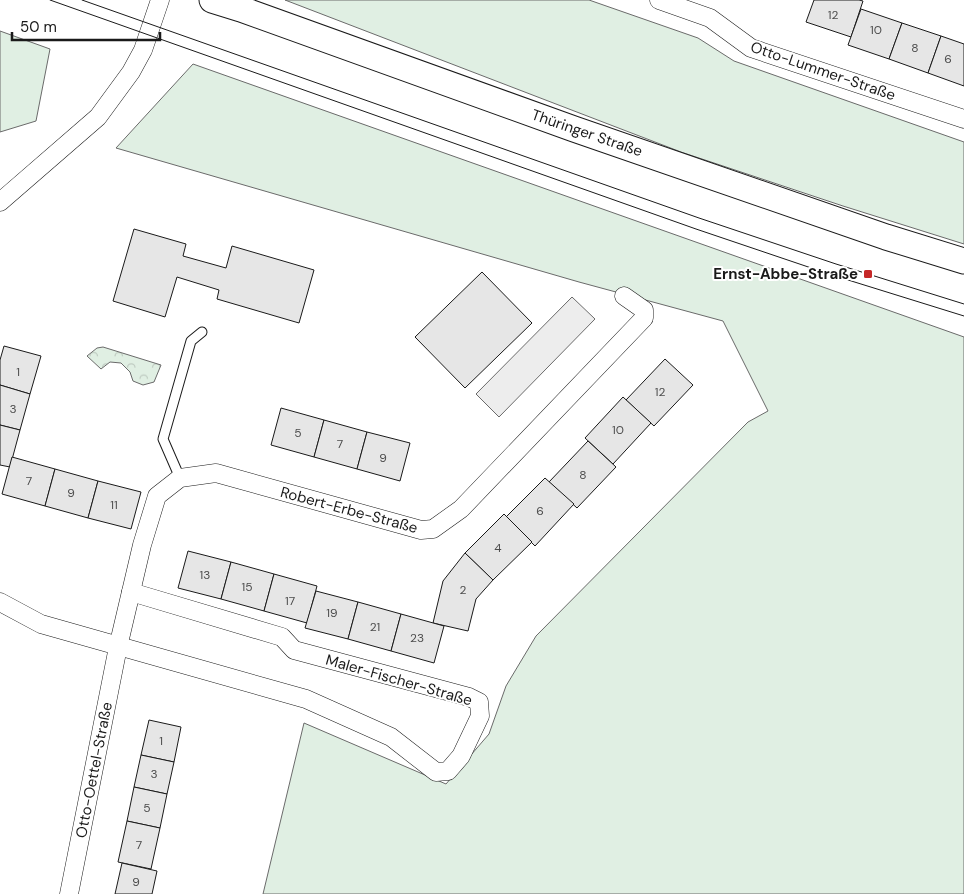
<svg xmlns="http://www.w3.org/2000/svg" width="964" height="894" viewBox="0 0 964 894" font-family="'DM Sans',sans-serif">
<defs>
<pattern id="park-crowns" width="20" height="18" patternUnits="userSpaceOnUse" patternTransform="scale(1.25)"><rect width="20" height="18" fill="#e0efe3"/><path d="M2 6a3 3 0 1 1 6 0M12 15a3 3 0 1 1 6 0" fill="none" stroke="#c0ccc2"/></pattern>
</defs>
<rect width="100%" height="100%" fill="#fff"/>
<g fill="#e0efe3" stroke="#6a6a6a">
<path d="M285,0h304l109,38 36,23 230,81v102l-121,-38 -162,-54z"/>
<path d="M0,31l50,18 -14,72 -36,11z"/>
<path d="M193,64l771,273v557h-701l41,-171 142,61 43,-50 17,-48 30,-50 212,-214 20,-11 -45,-90 -144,-39 -463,-134z"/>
</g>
<path fill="url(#park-crowns)" stroke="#6a6a6a" d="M103,347l58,18 -7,17 -11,3 -10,-4 -3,-9 -9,-9 -11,-1 -9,7 -14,-13 10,-8z"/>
<path fill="#ededed" stroke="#6a6a6a" d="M572,297l23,22 -96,98 -23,-23z"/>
<g fill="#e6e6e6" stroke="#1a1a1a">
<path d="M814,0h45l4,1 -12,36 -45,-15z"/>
<path d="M861,9l41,14 -13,36 -41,-14z"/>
<path d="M902,23l39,13 -13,37 -39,-14z"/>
<path d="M941,36l23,8v42l-36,-13z"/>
<path d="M134,229l52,15 -3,12 43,12 6,-22 82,24 -15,53 -82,-24 2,-9 -42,-13 -12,40 -52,-16z"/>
<path d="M482,272l50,51 -67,65 -50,-51z"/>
<path d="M4,346l37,10 -11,38 -30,-9v-25z"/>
<path d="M665,359l28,26 -39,41 -28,-26z"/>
<path d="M0,385l30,9 -10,36 -20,-5z"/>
<path d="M623,397l28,26 -38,41 -28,-26z"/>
<path d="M281,408l43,12 -10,37 -43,-12z"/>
<path d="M324,420l43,12 -10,37 -43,-12z"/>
<path d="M0,425l20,5 -10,37 -10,-2z"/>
<path d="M367,432l43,11 -10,38 -43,-12z"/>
<path d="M588,441l28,26 -39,41 -28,-26z"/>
<path d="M12,457l43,12 -10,37 -43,-12z"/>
<path d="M55,469l43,12 -10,37 -43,-12z"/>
<path d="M545,478l29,26 -39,42 -29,-29z"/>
<path d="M98,481l43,11 -10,37 -43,-11z"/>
<path d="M504,514l28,28 -39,38 -28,-27z"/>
<path d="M188,551l43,11 -10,37 -43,-11z"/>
<path d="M465,553l28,27 -17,19 -8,32 -35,-8 10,-42z"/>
<path d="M231,562l43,12 -10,37 -43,-12z"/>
<path d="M274,574l43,12 -10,37 -43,-12z"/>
<path d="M316,591l42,11 -10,37 -43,-11z"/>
<path d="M358,602l43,12 -10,37 -43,-12z"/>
<path d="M401,614l43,12 -10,37 -43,-12z"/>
<path d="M149,720l32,7 -7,35 -33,-7z"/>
<path d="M141,755l33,7 -7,32 -33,-7z"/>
<path d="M134,787l33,7 -7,34 -33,-7z"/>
<path d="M127,821l33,7 -9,41 -33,-7z"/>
<path d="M122,863l35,8 -5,23h-37z"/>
</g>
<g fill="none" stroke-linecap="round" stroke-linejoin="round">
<g stroke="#1a1a1a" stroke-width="11">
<path id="service" d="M180,478l-17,-39 28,-98 11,-9"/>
</g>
<g stroke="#1a1a1a" stroke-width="19">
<g id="minor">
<path d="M659,0l51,18 41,30 213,71"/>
<path d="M0,202l98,-85 33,-45 12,-22 17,-50"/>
<path d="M0,602l41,22 265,75 85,38 45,35 12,-1 13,-15 19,-40 -1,-14 -10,-5 -175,-47 -12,-13 -151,-45"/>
<path d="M69,894l49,-247 24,-102 15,-49 23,-18 36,-5 205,57 12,-1 28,-20 183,-191v-8l-20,-14"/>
</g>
</g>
<g stroke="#1a1a1a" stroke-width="27">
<path id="secondary" d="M212,0l29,9 333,120 312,108 78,24"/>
</g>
<use href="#service" stroke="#fff" stroke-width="9"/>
<use href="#minor" stroke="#fff" stroke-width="18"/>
<use href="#secondary" stroke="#fff" stroke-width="25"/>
<g stroke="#1a1a1a" stroke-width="1">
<path d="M50,0l646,229 136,46 132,41"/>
<path d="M82,0l617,218 137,46 128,40"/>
</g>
</g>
<rect fill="#c62828" stroke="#fff" stroke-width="2" x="863" y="269" width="10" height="10" rx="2.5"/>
<g text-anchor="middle" stroke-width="4" stroke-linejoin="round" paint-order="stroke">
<g font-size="12" fill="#4d4d4d">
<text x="833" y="19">12</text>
<text x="876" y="34">10</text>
<text x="915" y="52">8</text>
<text x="948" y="63">6</text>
<text x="18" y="376">1</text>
<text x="660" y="396">12</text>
<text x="13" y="413">3</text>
<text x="618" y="434">10</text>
<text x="298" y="437">5</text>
<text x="340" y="448">7</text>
<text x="383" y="462">9</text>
<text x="583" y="479">8</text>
<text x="29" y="485">7</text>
<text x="71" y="497">9</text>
<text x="114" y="509">11</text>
<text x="540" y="515">6</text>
<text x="498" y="552">4</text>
<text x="205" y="579">13</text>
<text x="247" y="591">15</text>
<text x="463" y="594">2</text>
<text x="290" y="605">17</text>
<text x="332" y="617">19</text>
<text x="375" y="631">21</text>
<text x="417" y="642">23</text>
<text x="161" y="745">1</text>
<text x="154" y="778">3</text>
<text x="147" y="812">5</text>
<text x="139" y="849">7</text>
<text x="136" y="886">9</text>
</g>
<g font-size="15" fill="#1a1a1a" stroke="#fff">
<text transform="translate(823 71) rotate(19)" y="5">Otto-Lummer-Straße</text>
<text transform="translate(587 133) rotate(19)" y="5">Thüringer Straße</text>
<text transform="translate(349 510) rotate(15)" y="5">Robert-Erbe-Straße</text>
<text transform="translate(399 680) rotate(16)" y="5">Maler-Fischer-Straße</text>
<text transform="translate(94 770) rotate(-79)" y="5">Otto-Oettel-Straße</text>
</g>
<g font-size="15" font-weight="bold" fill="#1a1a1a" stroke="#fff" text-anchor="end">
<text x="858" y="279">Ernst-Abbe-Straße</text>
</g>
</g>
<path d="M12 32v8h148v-8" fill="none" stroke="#1a1a1a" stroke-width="2.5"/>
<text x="20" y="32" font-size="15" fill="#1a1a1a" stroke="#ffffff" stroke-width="4" paint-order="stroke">50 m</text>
</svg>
